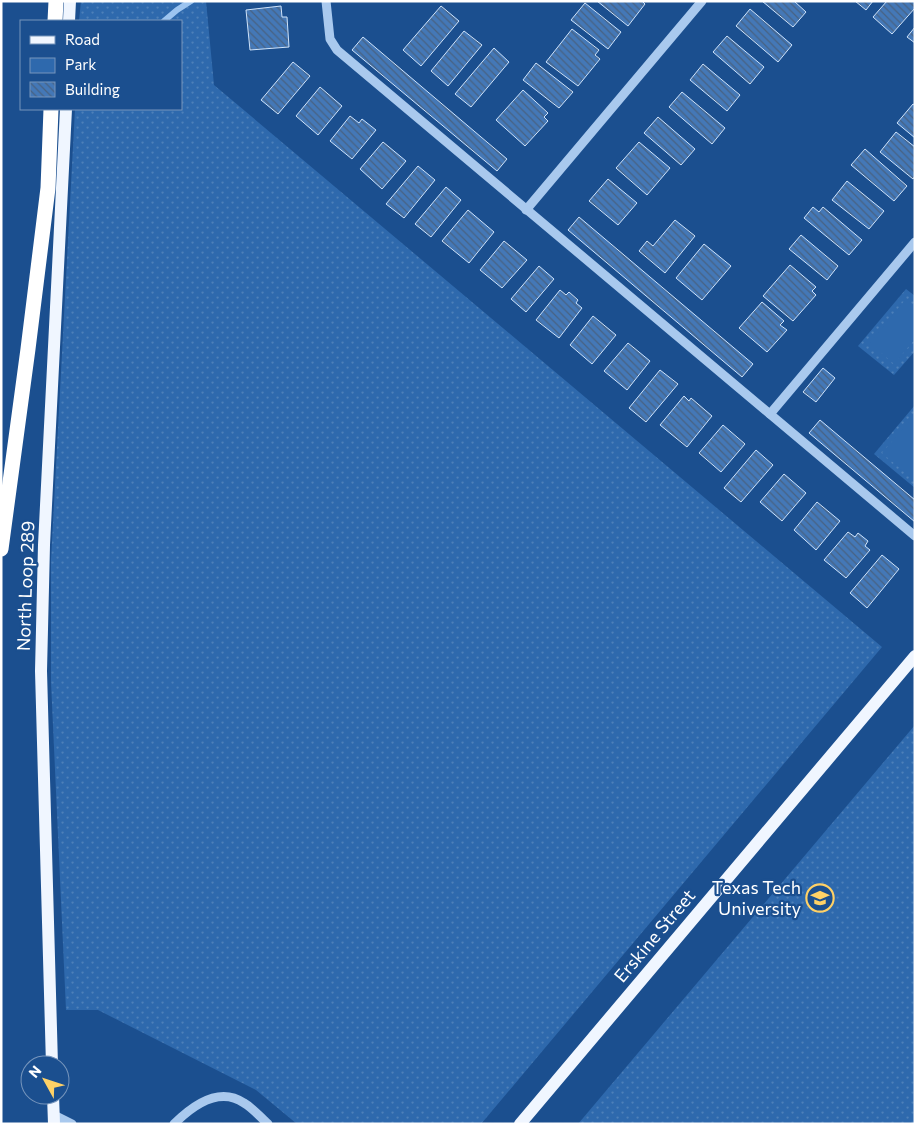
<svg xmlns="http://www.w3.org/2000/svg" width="916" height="1125" viewBox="0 0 916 1125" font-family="Commissioner,sans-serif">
<defs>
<pattern id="green-dots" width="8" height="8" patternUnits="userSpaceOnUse" patternTransform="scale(1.25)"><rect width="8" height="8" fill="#2e69ad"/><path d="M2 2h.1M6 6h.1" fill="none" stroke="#4d80b9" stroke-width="1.8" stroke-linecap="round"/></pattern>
<pattern id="building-back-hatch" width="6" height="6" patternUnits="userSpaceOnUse" patternTransform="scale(1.25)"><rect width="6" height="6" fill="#4478b7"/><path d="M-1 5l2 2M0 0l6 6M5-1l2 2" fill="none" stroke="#486282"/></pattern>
</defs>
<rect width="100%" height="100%" fill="#1b4f8f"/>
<g fill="url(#green-dots)">
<path d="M81,1h125l8,84 668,562 -401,477h-184l-41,-34 -158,-80h-32l-15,-328v-122l24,-451h106v-88h-102z"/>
<path d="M906,289l9,7v55l-21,24 -36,-29z"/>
<path d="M915,405v83l-41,-34z"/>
<path d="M915,725v399h-337z"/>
</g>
<g fill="#2e69ad">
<path d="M905,300l10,8v31l-21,25 -24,-21z"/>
<path d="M915,415v66l-33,-28z"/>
</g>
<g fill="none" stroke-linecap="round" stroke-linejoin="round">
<path stroke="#9cc4f0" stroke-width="6" d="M164,21l13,-11 14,-9"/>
</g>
<g fill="url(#building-back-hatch)" stroke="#cfe3fa">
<path d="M597,1h45l3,3 -17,22z"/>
<path d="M762,1h32l12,11 -13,15z"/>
<path d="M855,1h18l-7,9z"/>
<path d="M887,1h28v7l-23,26 -19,-17z"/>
<path d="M585,3l36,29 -13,17 -37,-29z"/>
<path d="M281,6l1,11h5l2,30 -39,3 -4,-40z"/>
<path d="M441,6l18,15 -38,45 -18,-16z"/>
<path d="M750,9l42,36 -14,17 -42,-36z"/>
<path d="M915,27v16l-8,-6z"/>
<path d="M572,29l27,21 -4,5 5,4 -22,27 -32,-24z"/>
<path d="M464,31l18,14 -34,41 -17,-15z"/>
<path d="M727,36l37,31 -14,17 -37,-32z"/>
<path d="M363,37l144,122 -10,12 -145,-121z"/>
<path d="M494,48l15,14 -38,45 -16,-13z"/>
<path d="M293,62l17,14 -32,38 -17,-14z"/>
<path d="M536,63l37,29 -14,16 -36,-28z"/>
<path d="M703,64l37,31 -13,16 -37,-31z"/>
<path d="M320,87l22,19 -24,29 -22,-19z"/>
<path d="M523,90l25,23 -4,4 4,4 -23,25 -29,-26z"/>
<path d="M682,92l43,36 -13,16 -43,-37z"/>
<path d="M913,104l2,1v33l-18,-15z"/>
<path d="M350,116l9,7 3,-4 14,11 -24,29 -22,-18z"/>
<path d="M658,117l37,32 -14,16 -37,-32z"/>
<path d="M896,132l19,15v29l-2,3 -33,-27z"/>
<path d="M383,142l23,19 -24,28 -22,-20z"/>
<path d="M639,142l31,26 -23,27 -31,-27z"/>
<path d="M865,149l42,37 -13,15 -43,-36z"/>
<path d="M418,166l17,14 -31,38 -18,-14z"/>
<path d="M608,179l29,24 -19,22 -29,-24z"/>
<path d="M847,181l37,30 -15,18 -37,-29z"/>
<path d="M446,187l15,13 -30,37 -16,-13z"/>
<path d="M813,207l6,5 4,-5 39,33 -13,15 -45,-37z"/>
<path d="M468,210l26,22 -25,31 -27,-22z"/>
<path d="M579,217l174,147 -11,13 -174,-147z"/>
<path d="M675,220l20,16 -30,37 -26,-22 8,-10 6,5z"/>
<path d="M801,235l37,31 -11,14 -38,-31z"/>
<path d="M504,241l23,19 -25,28 -22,-18z"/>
<path d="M704,244l27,22 -29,34 -26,-22z"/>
<path d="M790,265l26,22 -4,4 4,4 -23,26 -30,-25z"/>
<path d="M539,266l15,13 -28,33 -15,-13z"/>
<path d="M560,290l6,5 3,-3 9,8 -2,3 6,5 -23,30 -23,-18z"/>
<path d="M762,302l22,19 -4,4 7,5 -20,22 -28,-24z"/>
<path d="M593,316l23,19 -24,29 -22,-19z"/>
<path d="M628,343l22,18 -23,29 -23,-19z"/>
<path d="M823,368l12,10 -19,24 -13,-10z"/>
<path d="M660,370l18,14 -32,38 -17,-14z"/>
<path d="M684,396l5,5 2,-3 21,18 -25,31 -27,-22z"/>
<path d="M820,420l95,80v22l-106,-89z"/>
<path d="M723,425l22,19 -24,28 -22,-19z"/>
<path d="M756,450l17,15 -32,37 -17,-14z"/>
<path d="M784,474l22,19 -24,28 -22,-19z"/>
<path d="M817,502l23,19 -24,29 -22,-20z"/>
<path d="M848,532l7,5 3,-4 10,8 -3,5 5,4 -24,28 -22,-18z"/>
<path d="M882,555l17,14 -32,39 -17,-15z"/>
</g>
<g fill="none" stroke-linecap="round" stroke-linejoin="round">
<g stroke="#a9c9ee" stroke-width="9">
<path d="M326,1l4,38 7,11 578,486"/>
<path d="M526,210l176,-209"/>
<path d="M770,414l145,-172"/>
<path d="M54,1115l18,9"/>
<path d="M174,1124c18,-18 45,-38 70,-21 9,5 16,14 24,21"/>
</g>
<g stroke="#f0f6ff" stroke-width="12">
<path d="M69,21l1,-20"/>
<path d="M52,1065l-11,-394 3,-126 22,-436"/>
<path d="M53,1095l1,29"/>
<path d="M520,1124l395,-468"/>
</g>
<g stroke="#fff" stroke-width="15">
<path d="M55,21l1,-20"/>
<path d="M1,549l27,-200 20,-161 3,-79"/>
</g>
</g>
<defs>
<g id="university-ring" transform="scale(1.4375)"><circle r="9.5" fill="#1b4f8f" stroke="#ffd166" stroke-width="1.5"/><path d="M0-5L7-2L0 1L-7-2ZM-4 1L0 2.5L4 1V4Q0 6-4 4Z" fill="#ffd166"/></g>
</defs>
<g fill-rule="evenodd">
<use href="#university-ring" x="820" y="898"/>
</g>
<g text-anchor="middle" stroke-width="4.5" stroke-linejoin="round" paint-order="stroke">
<g font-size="18" fill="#fff" stroke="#1b4f8f">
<text transform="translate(26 586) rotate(-88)" y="6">North Loop 289</text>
<text transform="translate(655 936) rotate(-50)" y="6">Erskine Street</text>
</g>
<g font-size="18" fill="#fff" stroke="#1b4f8f" text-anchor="end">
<text x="801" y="894">Texas Tech<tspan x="801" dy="21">University</tspan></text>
</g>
</g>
<rect width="916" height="1125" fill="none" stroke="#ffffff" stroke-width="5"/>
<rect x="20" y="20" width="162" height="90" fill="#1b4f8f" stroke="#7695bc"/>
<rect x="30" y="36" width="25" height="8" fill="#f0f6ff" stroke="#7695bc"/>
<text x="65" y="45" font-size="15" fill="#ffffff">Road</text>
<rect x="30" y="58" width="25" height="15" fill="#2e69ad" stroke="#7695bc"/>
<text x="65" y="70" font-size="15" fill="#ffffff">Park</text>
<rect x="30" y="82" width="25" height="15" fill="url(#building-back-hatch)" stroke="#7695bc"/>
<text x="65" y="95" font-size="15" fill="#ffffff">Building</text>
<g transform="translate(45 1080) rotate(310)"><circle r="24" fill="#1b4f8f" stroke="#7695bc"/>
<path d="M0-4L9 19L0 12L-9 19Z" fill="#ffd166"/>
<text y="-8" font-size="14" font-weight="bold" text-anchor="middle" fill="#ffffff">N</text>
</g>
</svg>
